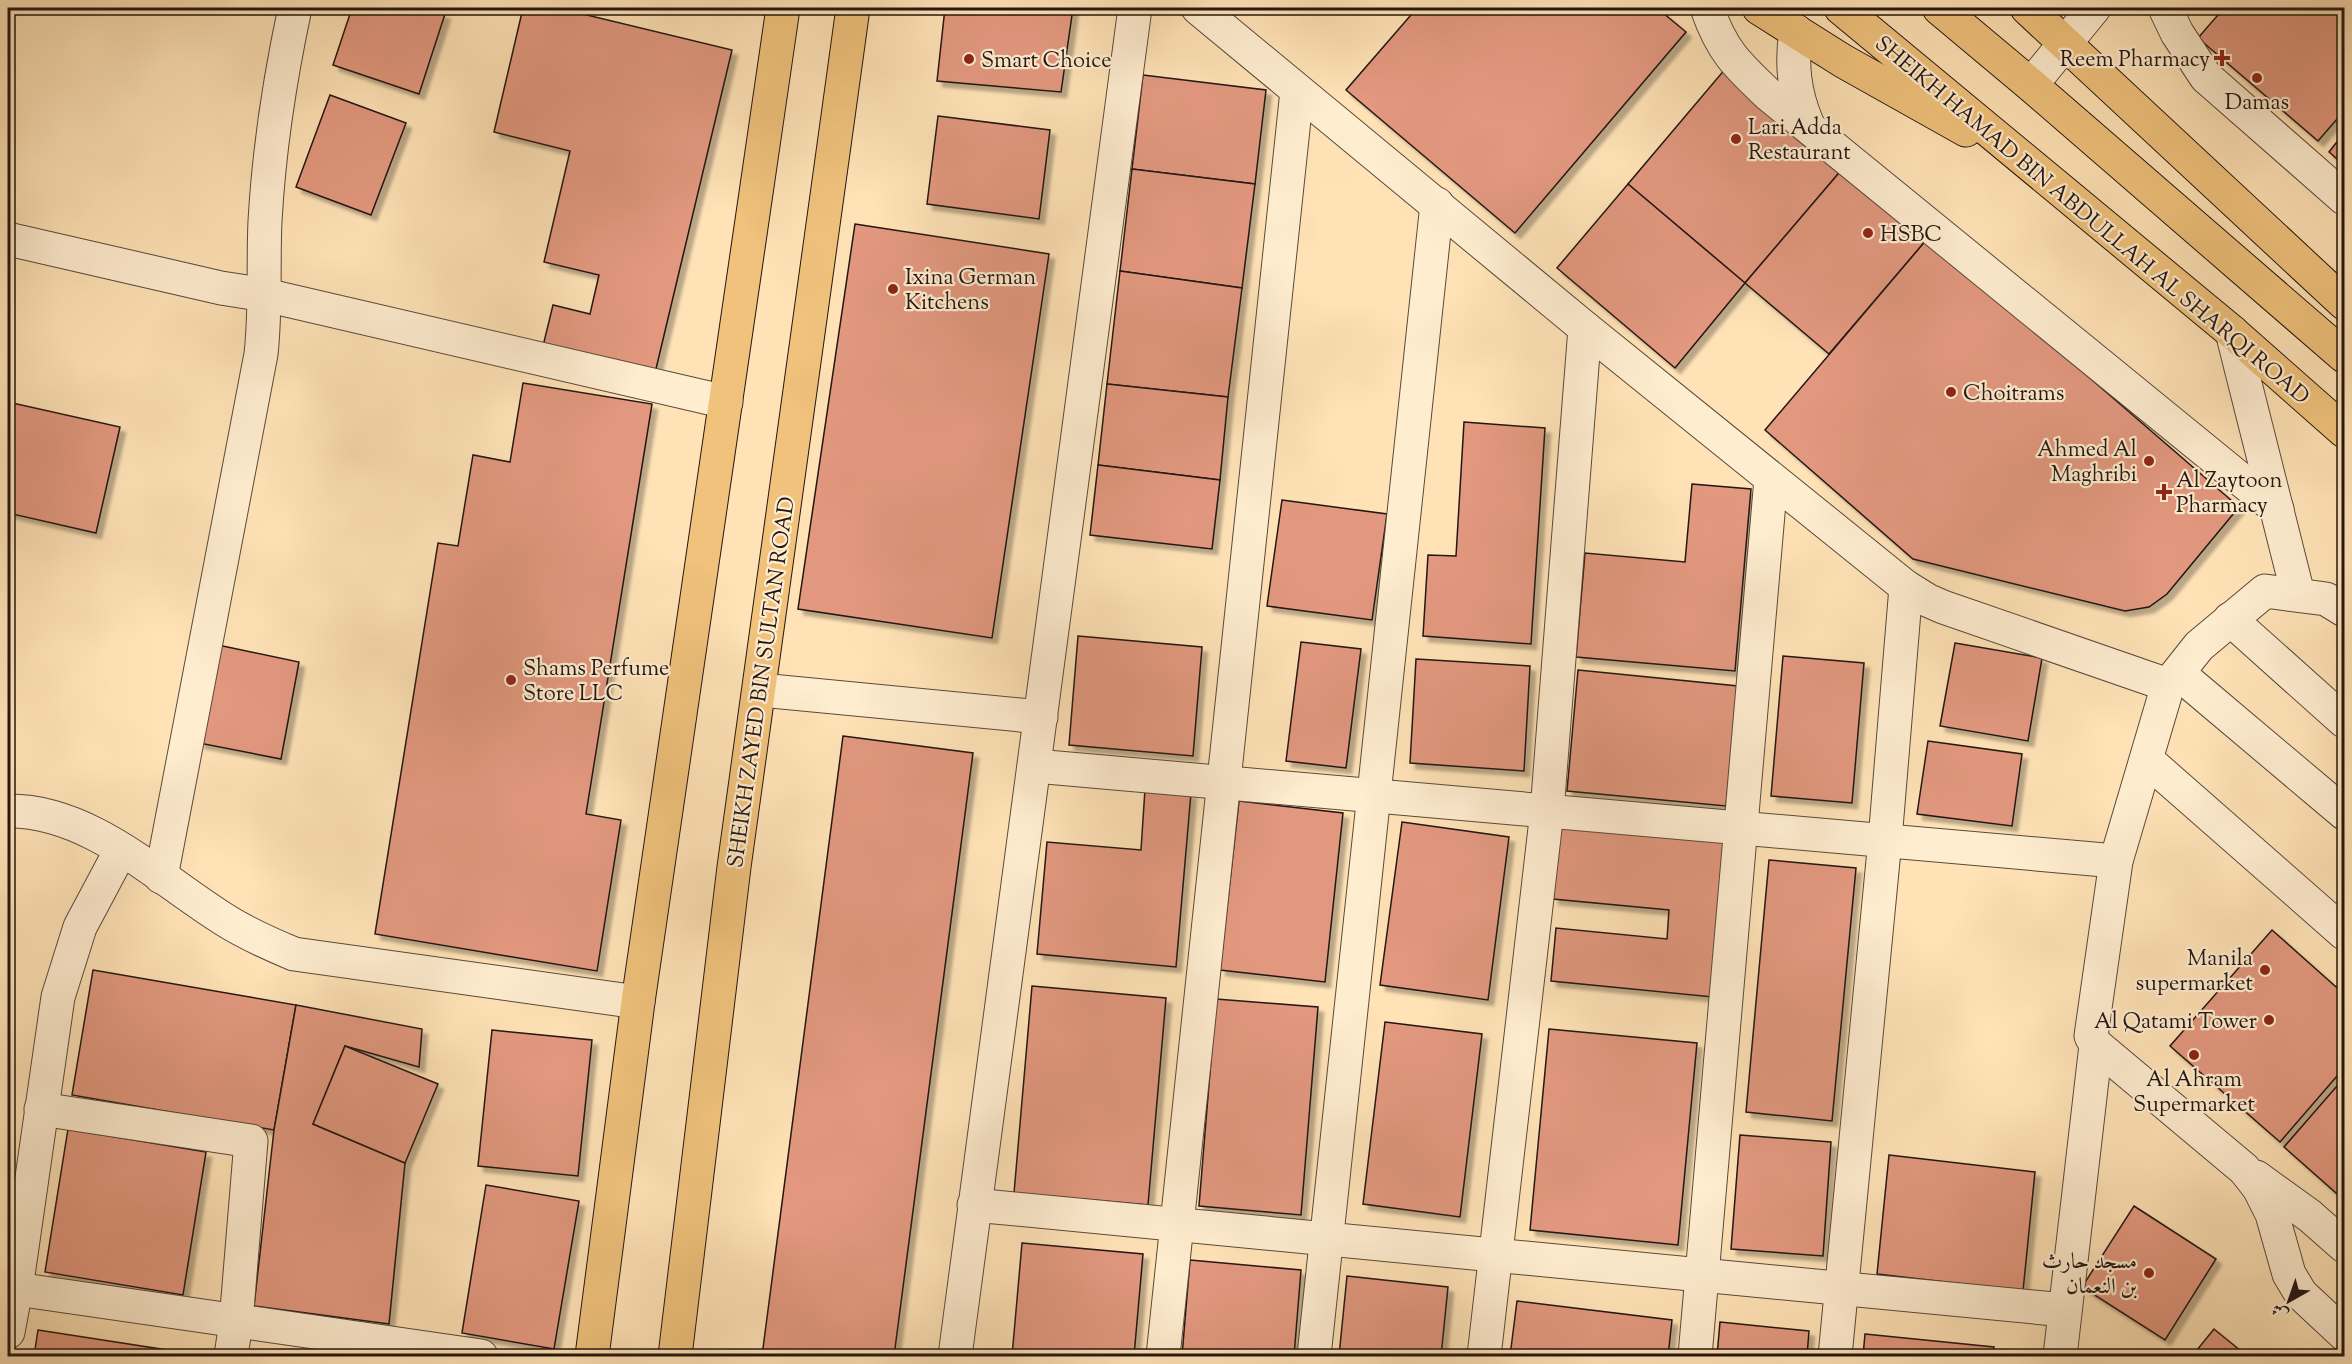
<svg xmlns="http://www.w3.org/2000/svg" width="2352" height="1364" viewBox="0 0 2352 1364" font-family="'Sorts Mill Goudy',Amiri,serif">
<defs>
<filter id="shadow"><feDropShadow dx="5.5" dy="5.5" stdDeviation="1.5" flood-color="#0004"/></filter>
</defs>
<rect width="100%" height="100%" fill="#ffe3b7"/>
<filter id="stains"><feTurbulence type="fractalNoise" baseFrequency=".00333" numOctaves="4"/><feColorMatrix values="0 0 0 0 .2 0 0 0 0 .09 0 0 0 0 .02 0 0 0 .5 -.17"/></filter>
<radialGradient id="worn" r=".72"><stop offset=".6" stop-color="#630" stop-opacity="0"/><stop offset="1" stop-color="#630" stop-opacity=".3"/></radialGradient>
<g fill="#e2987f" stroke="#221612" stroke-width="1.5" filter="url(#shadow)">
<path d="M352,8h72l21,6 -26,80 -86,-29z"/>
<path d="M523,8h35l174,42 -77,323 -112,-27 10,-41 37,9 9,-39 -55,-13 26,-111 -76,-19z"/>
<path d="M945,8h128l-12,84 -124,-11z"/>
<path d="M1417,8h240l29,24 -171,201 -169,-143z"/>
<path d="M2224,8h120v103l-26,30 -120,-103z"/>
<path d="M1726,68l118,99 -99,116 -117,-99z"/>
<path d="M1143,75l123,15 -11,94 -123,-15z"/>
<path d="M330,95l76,28 -35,92 -75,-28z"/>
<path d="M938,116l112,14 -11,89 -112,-15z"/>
<path d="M2344,133v32l-15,-13z"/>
<path d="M1844,167l84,71 -99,116 -84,-71z"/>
<path d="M1132,169l123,15 -13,104 -122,-17z"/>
<path d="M1628,184l117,99 -70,85 -118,-100z"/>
<path d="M855,224l194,30 -57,384 -194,-29z"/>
<path d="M1928,238l311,269 -72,87 -18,13 -24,4 -212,-52 -148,-129z"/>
<path d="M1120,271l122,17 -14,109 -121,-13z"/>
<path d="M523,383l129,21 -66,410 35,6 -24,151 -222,-37 63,-391 20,3 15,-91 37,7z"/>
<path d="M1107,384l121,13 -8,83 -122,-15z"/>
<path d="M8,402l112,25 -24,106 -88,-20z"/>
<path d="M1464,422l81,6 -14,216 -108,-8 5,-81 28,1z"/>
<path d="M1098,465l122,15 -8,69 -122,-14z"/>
<path d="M1692,484l59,5 -16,182 -159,-14 9,-104 100,9z"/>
<path d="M1282,500l105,14 -15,106 -105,-14z"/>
<path d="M1078,636l124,11 -9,109 -124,-11z"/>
<path d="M1301,642l60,7 -15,119 -60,-7z"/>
<path d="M1955,643l87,15 -14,83 -88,-15z"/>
<path d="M218,645l81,17 -18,97 -82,-16z"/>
<path d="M1783,656l81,7 -12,140 -81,-7z"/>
<path d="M1416,659l114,7 -6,105 -114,-8z"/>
<path d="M1578,670l160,16 -12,120 -159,-15z"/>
<path d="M843,736l130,17 -79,603h-132z"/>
<path d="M1928,741l94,13 -10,72 -95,-12z"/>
<path d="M1145,789l46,4 -15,174 -139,-13 10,-112 94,8z"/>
<path d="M1239,801l104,12 -18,169 -105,-12z"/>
<path d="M1402,822l107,15 -21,163 -108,-15z"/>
<path d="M1560,826l167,16 -14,155 -162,-16 5,-53 111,11 2,-29 -116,-11z"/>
<path d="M1769,860l87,8 -24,253 -86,-9z"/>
<path d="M2272,930l72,64v74l-64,74 -110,-96z"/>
<path d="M93,970l203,35 -22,125 -202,-35z"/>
<path d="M1032,986l134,12 -18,207 -134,-12z"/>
<path d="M1216,999l102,8 -17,208 -102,-9z"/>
<path d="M296,1005l126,24 -3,38 -74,-21 -32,78 92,39 -16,161 -135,-18 20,-176z"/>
<path d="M1385,1022l97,12 -22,183 -97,-13z"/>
<path d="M1549,1029l148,14 -19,202 -148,-15z"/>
<path d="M492,1030l100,10 -14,136 -100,-10z"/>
<path d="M345,1046l93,38 -33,79 -92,-39z"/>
<path d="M2344,1078v122l-60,-53z"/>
<path d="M68,1129l138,23 -23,143 -138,-23z"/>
<path d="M1740,1135l91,7 -8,114 -92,-7z"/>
<path d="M1889,1155l146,17 -12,119 -146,-17z"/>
<path d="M486,1185l93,16 -25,148 -92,-16z"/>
<path d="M2134,1206l82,53 -51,81 -83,-53z"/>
<path d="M1022,1243l121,11 -9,102h-122z"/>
<path d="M1190,1260l111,10 -7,86h-112z"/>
<path d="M1347,1276l101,11 -7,69h-102z"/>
<path d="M1517,1301l155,19 -4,36h-158z"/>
<path d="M1720,1322l89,9 -2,25h-90z"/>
<path d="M2214,1329l33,27h-55z"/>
<path d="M38,1330l142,22v4h-146z"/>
<path d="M1865,1334l129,13 -1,9h-130z"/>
</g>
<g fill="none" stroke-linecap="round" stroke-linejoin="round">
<g stroke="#59493b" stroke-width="35">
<g id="minor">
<path d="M1198,8l387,320 321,259 21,13 16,7 225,78"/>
<path d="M1707,8c15,43 29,56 62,87l508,414"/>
<path d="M2165,8l12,25 29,44 138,121"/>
<path d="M1796,31c-5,33 -2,61 11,92"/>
<path d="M2031,85l63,-77"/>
<path d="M8,239l213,49 44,7 461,107"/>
<path d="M2232,332l66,262"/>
<path d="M2230,619l114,102"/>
<path d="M2178,673l166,140"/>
<path d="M760,690l281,27"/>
<path d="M2147,760l197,173"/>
<path d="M1035,766l1081,95"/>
<path d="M8,811c82,-1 151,68 217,109 22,14 45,24 69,34l344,48"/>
<path d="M161,877l100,-523c5,-44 2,-89 4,-133 4,-72 15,-143 30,-213"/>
<path d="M2096,1045l148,124 15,19 13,26 17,60 12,20 43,40"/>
<path d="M41,1109l210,32 -15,181 -5,34"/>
<path d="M2256,1177l54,39 34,30"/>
<path d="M974,1205l1091,105"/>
<path d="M16,1289l465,67"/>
<path d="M8,1332l8,-43 42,-292 22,-70 41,-77"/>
<path d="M955,1356l180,-1348"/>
<path d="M1163,1356l134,-1265"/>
<path d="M1314,1356l123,-1152"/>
<path d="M1484,1356l63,-545 38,-483"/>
<path d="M1695,1356l76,-877"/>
<path d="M1835,1356l50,-516 21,-253"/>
<path d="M2060,1356l36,-311 -5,-9 25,-175 52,-176 31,-39 66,-55 61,8 18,11"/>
</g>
</g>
<g stroke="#221612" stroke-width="35">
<g id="major">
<path d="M592,1356l46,-354 145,-994"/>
<path d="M675,1356l59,-489 119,-859"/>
</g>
</g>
<g stroke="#221612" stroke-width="35">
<g id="highway">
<path d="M1759,8l84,53 123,69"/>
<path d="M1841,8l391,324 112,99"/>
<path d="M1939,8l92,77 313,271"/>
<path d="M2027,8l317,295"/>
</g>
</g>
<use href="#minor" stroke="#ffedd0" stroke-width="33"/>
<use href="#major" stroke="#f0c27c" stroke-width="33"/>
<use href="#highway" stroke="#f0c27c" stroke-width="33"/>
</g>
<g fill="#8f2418" stroke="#ffedd0" stroke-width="2">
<path d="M2219 49h6v6h6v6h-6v6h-6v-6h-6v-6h6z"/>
<circle cx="969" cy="59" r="6"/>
<circle cx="2257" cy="78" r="6"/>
<circle cx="1736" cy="139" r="6"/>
<circle cx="1868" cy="233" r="6"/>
<circle cx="893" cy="289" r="6"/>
<circle cx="1951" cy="392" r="6"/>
<circle cx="2149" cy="461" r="6"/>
<path d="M2161 483h6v6h6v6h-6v6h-6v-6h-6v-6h6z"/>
<circle cx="511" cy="680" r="6"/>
<circle cx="2265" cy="970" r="6"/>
<circle cx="2269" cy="1020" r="6"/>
<circle cx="2194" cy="1055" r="6"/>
<circle cx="2149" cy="1273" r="6"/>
</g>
<g text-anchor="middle" stroke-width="4.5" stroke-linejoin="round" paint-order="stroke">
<g font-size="22" fill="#221612" stroke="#ffedd0" text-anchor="start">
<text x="2210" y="66" text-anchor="end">Reem Pharmacy</text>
<text x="981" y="67">Smart Choice</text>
<text x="2257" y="109" text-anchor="middle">Damas</text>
<text x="1748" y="134">Lari Adda<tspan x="1748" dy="25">Restaurant</tspan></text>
<text x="1880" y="241">HSBC</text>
<text x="905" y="284">Ixina German<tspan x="905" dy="25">Kitchens</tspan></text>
<text x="1963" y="400">Choitrams</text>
<text x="2137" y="456" text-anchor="end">Ahmed Al<tspan x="2137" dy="25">Maghribi</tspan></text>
<text x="2176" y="487">Al Zaytoon<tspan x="2176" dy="25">Pharmacy</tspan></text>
<text x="523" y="675">Shams Perfume<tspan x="523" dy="25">Store LLC</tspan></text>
<text x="2253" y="965" text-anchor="end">Manila<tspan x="2253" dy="25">supermarket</tspan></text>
<text x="2257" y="1028" text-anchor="end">Al Qatami Tower</text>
<text x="2194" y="1086" text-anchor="middle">Al Ahram<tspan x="2194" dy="25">Supermarket</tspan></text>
<text x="2137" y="1268" text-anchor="end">مسجد حارث<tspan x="2137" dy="25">بن النعمان</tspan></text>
</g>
<g font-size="22" fill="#221612" stroke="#ffedd0">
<text transform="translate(2093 219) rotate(40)" y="8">SHEIKH HAMAD BIN ABDULLAH AL SHARQI ROAD</text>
<text transform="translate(760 682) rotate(-82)" y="8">SHEIKH ZAYED BIN SULTAN ROAD</text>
</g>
</g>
<rect width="2352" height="1364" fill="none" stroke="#ffe3b7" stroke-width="30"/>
<rect x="9" y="9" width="2334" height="1346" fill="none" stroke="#221612" stroke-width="3"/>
<rect x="15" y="15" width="2322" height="1334" fill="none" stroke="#221612" stroke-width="1.5"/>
<g transform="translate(2289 1301) rotate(220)" stroke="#ffedd0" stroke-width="4.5" paint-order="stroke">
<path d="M0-4.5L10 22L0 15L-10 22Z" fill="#221612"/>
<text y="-9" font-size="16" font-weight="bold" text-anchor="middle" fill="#221612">ش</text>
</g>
<rect width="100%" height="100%" filter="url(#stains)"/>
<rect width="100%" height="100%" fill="url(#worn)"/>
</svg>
